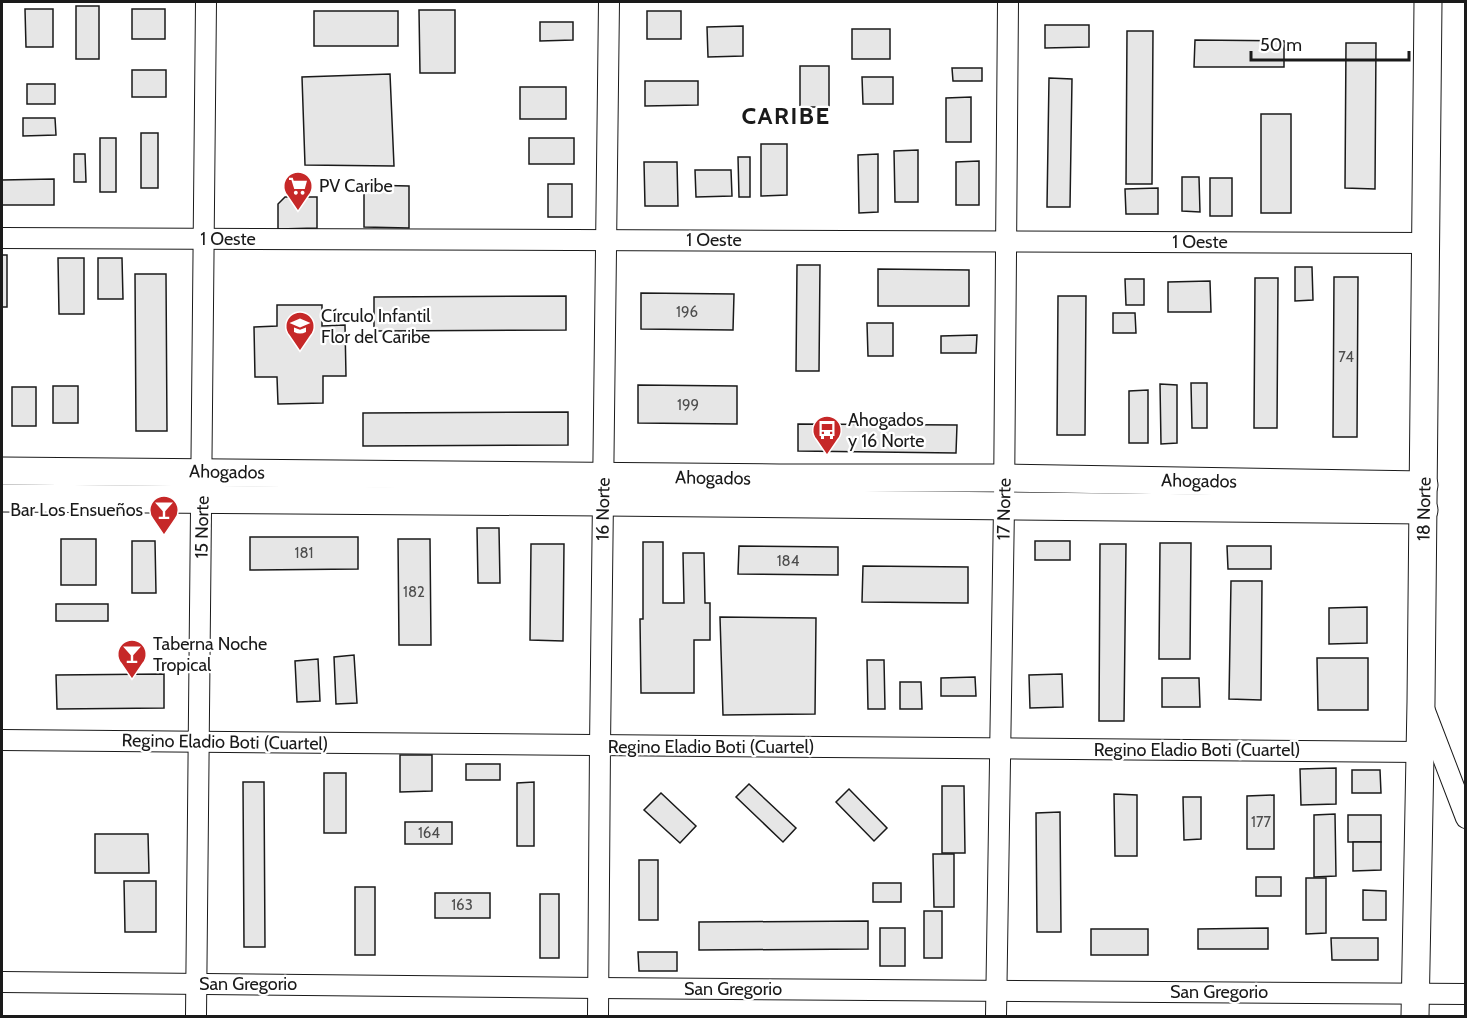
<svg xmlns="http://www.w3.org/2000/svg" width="1467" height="1018" viewBox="0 0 1467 1018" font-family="Cabin,sans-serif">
<rect width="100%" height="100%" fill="#fff"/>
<g fill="#e6e6e6" stroke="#1a1a1a" stroke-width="1.5">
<rect x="76" y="6" width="23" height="53"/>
<path d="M25,9h28v38h-27z"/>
<rect x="132" y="9" width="33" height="30"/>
<path d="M419,10h36v63h-35z"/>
<rect x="314" y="11" width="84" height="35"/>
<rect x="647" y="11" width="34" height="28"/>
<path d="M540,22h33v18l-33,1z"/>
<path d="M1045,25h44v22l-44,1z"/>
<path d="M743,26v30l-35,1 -1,-30z"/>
<rect x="852" y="29" width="38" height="30"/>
<path d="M1127,31h26l-1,153h-26z"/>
<path d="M1195,40l89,1v26h-90z"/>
<path d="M1346,43h30l-1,146 -30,-1z"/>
<rect x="800" y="66" width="29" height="41"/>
<path d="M952,68h30v13h-29z"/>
<rect x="132" y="70" width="34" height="27"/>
<path d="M390,74l4,92 -89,-1 -3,-88z"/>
<path d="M862,77h31v27h-30z"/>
<path d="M1049,78l23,1 -2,128h-23z"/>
<path d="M645,81h53v24l-53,1z"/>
<rect x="27" y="84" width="28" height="20"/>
<rect x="520" y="87" width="46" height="32"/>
<path d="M971,97v45h-25v-44z"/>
<rect x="1261" y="114" width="30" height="99"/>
<path d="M23,118h32l1,17 -33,1z"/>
<rect x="141" y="133" width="17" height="55"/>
<rect x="100" y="138" width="16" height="54"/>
<rect x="529" y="138" width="45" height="26"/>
<path d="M761,144h26v51l-26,1z"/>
<path d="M918,150v52h-23l-1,-51z"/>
<path d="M74,154h11l1,28h-12z"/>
<path d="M878,154v58l-19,1 -1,-58z"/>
<path d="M738,157h12v40h-11z"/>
<path d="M979,161v44h-23v-43z"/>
<path d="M644,162h33l1,44h-33z"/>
<path d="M695,170h36l1,26 -36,1z"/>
<path d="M1182,177h17l1,35 -18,-1z"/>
<rect x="1210" y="178" width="22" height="38"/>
<path d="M54,179v26h-52v-25z"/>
<rect x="548" y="184" width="24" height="33"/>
<path d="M364,185l45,1v42l-45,-1z"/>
<path d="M1158,188v26h-32l-1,-25z"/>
<path d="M285,197h32v31l-39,1v-25z"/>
<rect x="2" y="255" width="5" height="52"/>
<path d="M58,258h26v56h-25z"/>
<path d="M98,258h24l1,41h-25z"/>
<path d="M797,265h23l-1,106h-23z"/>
<path d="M1295,267h17l1,33 -18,1z"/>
<path d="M878,269l91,1v36h-91z"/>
<path d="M135,274h31l1,157h-31z"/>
<path d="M1334,277h24l-1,160h-24z"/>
<path d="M1255,278h23l-1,150h-23z"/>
<path d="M1125,279h19v26h-18z"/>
<path d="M1210,281l1,31h-43v-30z"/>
<path d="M641,293l93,1 -1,36 -92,-1z"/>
<path d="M566,296v34l-192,1v-34z"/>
<path d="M1058,296h28l-1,139h-28z"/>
<path d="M277,305h45v21l23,-1 1,51h-23v27l-45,1 -1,-27h-22l-1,-50 23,-1z"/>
<path d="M1113,313h22l1,20h-23z"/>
<path d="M867,323h26v33h-25z"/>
<path d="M977,335l-1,18h-35v-17z"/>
<path d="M1191,383h16v45h-15z"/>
<path d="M1160,384l17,1v58l-16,1z"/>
<path d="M638,385l99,1v38l-99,-1z"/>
<rect x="53" y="386" width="25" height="37"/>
<rect x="12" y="387" width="24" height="39"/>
<path d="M1148,390v53h-19v-52z"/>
<path d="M568,412v33l-205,1v-33z"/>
<path d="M798,424l159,1 -1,28 -158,-2z"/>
<path d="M477,528h22l1,55h-22z"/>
<path d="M250,537h108v32l-108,1z"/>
<rect x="61" y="539" width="35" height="46"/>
<path d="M398,539h32l1,106h-32z"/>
<path d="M132,541h23l1,52h-24z"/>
<rect x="1035" y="541" width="35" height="19"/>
<path d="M643,542h20v61h21l-1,-50h21l1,50h5v37h-16v53h-53l-1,-74h3z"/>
<path d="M1160,543h31l-1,116h-31z"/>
<path d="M531,544h33l-1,97 -33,-1z"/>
<path d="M1100,544h26l-2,177h-25z"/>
<path d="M739,546l99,1v28l-100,-1z"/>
<path d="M1227,546h44v23h-43z"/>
<path d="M863,566l105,1v36l-106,-1z"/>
<path d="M1231,581h31l-1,119 -32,-1z"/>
<rect x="56" y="604" width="52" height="17"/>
<path d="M1367,607v36l-38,1v-36z"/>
<path d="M720,617l96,1 -1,96 -92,1z"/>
<path d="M354,655l3,48 -21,1 -2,-47z"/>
<path d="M1317,658h51v52h-50z"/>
<path d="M318,659l2,42 -23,1 -2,-41z"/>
<path d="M867,660h17l1,49h-17z"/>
<path d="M164,674v34l-107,1 -1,-34z"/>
<path d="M1062,674l1,33 -33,1 -1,-33z"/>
<path d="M975,677l1,19h-35v-18z"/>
<path d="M1162,678h37l1,29h-38z"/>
<path d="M900,682h21l1,27h-22z"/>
<path d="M400,755h32v36l-32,1z"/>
<rect x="466" y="764" width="34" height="16"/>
<path d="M1336,768v36l-35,1 -1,-36z"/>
<path d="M1352,770h28l1,23h-29z"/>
<rect x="324" y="773" width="22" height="60"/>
<path d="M243,782h21l1,165h-21z"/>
<path d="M534,782v64h-17v-63z"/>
<path d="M749,784l47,44 -13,14 -47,-45z"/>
<path d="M942,786h22l1,67h-23z"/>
<path d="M849,789l38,39 -13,13 -38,-39z"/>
<path d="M661,793l35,33 -16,17 -36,-33z"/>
<path d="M1114,794l23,1v61h-22z"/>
<path d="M1274,795v54h-27v-53z"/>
<path d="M1183,797h18v42l-17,1z"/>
<path d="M1060,812l1,120h-24l-1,-119z"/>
<path d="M1335,814l1,62 -22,1v-62z"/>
<rect x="1348" y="815" width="33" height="27"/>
<rect x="405" y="822" width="47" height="22"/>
<path d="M95,834h53l1,39h-54z"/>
<path d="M1353,842h28v28l-28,1z"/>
<path d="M933,854h21v53h-20z"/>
<rect x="639" y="860" width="19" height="60"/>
<rect x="1256" y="877" width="25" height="19"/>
<path d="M1306,878h20v55l-20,1z"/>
<path d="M124,881h32v51h-31z"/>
<rect x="873" y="883" width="28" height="19"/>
<rect x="355" y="887" width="20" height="68"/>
<path d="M1363,890l23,1v29h-23z"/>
<rect x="435" y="893" width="55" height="25"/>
<rect x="540" y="894" width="19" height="64"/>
<rect x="924" y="911" width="18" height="47"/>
<path d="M868,921v28l-169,1v-28z"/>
<rect x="880" y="928" width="25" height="38"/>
<path d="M1268,928v21h-70v-20z"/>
<rect x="1091" y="929" width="57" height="26"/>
<path d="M1331,938h47v22h-46z"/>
<path d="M638,952h39v19h-38z"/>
</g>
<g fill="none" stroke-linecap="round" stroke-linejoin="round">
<g stroke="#1a1a1a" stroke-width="22">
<g id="street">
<path d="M2,238l1425,5"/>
<path d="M1425,711l41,107"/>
<path d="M2,740l1418,12"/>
<path d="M2,982l596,6 868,6"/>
<path d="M196,1016l10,-1014"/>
<path d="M598,1016l2,-270 9,-744"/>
<path d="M996,1016l8,-510 4,-504"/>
</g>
</g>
<g stroke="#1a1a1a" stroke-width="29">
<g id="secondary">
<path d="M2,471l777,7h225l420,7"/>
<path d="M2,498l601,4 821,8"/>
<path d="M1415,1016l6,-314 7,-700"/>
</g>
</g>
<use href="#street" stroke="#fff" stroke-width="20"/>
<use href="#secondary" stroke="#fff" stroke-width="27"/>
</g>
<defs>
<g id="supermarket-pin" transform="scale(1.5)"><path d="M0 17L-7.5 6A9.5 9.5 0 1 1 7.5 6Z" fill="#c62828" stroke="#fff"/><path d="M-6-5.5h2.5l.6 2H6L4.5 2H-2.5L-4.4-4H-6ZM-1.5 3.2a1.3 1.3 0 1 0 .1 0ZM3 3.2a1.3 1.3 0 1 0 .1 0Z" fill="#fff"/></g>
<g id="school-pin" transform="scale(1.5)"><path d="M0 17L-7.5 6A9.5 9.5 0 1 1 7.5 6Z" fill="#c62828" stroke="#fff"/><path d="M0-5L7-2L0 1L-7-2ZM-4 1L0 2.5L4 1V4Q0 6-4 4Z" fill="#fff"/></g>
<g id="bus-pin" transform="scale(1.5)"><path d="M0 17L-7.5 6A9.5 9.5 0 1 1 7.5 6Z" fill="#c62828" stroke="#fff"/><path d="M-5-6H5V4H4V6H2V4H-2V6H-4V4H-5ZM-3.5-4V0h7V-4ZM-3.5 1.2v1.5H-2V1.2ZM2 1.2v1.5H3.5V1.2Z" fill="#fff"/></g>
<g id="bar-pin" transform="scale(1.5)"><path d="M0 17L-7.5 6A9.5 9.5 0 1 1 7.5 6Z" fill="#c62828" stroke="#fff"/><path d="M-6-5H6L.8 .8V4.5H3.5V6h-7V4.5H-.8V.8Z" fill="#fff"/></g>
</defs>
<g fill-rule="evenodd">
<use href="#supermarket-pin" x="298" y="186"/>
<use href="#school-pin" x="300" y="326"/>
<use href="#bus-pin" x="827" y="430"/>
<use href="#bar-pin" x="164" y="510"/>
<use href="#bar-pin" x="132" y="654"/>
</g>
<g text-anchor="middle" stroke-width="4.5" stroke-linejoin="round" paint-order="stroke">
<g font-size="15" fill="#4d4d4d">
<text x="687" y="317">196</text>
<text x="1346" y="362">74</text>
<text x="688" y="410">199</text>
<text x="304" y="558">181</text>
<text x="788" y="566">184</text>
<text x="414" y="597">182</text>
<text x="1261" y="827">177</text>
<text x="429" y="838">164</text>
<text x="462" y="910">163</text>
</g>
<g font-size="18" fill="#1a1a1a" stroke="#fff" text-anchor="start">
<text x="319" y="192">PV Caribe</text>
<text x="321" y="322">Círculo Infantil<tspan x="321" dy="21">Flor del Caribe</tspan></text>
<text x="848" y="426">Ahogados<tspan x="848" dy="21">y 16 Norte</tspan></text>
<text x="143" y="516" text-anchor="end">Bar Los Ensueños</text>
<text x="153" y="650">Taberna Noche<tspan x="153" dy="21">Tropical</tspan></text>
</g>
<g font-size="18" fill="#1a1a1a" stroke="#fff">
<text x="228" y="245">1 Oeste</text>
<text x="714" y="246">1 Oeste</text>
<text x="1200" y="248">1 Oeste</text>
<text transform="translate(227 472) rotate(1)" y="6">Ahogados</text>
<text transform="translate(713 478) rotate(1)" y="6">Ahogados</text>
<text transform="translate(1199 481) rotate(1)" y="6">Ahogados</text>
<text transform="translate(603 509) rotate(-89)" y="6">16 Norte</text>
<text transform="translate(1004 509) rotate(-89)" y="6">17 Norte</text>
<text transform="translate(1424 509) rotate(-89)" y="6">18 Norte</text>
<text transform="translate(202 527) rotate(-89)" y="6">15 Norte</text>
<text transform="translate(225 742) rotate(1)" y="6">Regino Eladio Boti (Cuartel)</text>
<text x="711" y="753">Regino Eladio Boti (Cuartel)</text>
<text x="1197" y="756">Regino Eladio Boti (Cuartel)</text>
<text x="248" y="990">San Gregorio</text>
<text x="733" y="995">San Gregorio</text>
<text x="1219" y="998">San Gregorio</text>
</g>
<g font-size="24" font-weight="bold" letter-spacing="1.5" fill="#1a1a1a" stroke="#fff">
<text x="786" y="124">CARIBE</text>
</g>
</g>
<rect width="1467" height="1018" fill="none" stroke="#1a1a1a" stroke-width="6"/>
<path d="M1251 51v9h158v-9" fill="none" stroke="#1a1a1a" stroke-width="3"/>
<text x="1260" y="51" font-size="18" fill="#1a1a1a" stroke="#ffffff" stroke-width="4.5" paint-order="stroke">50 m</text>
</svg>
